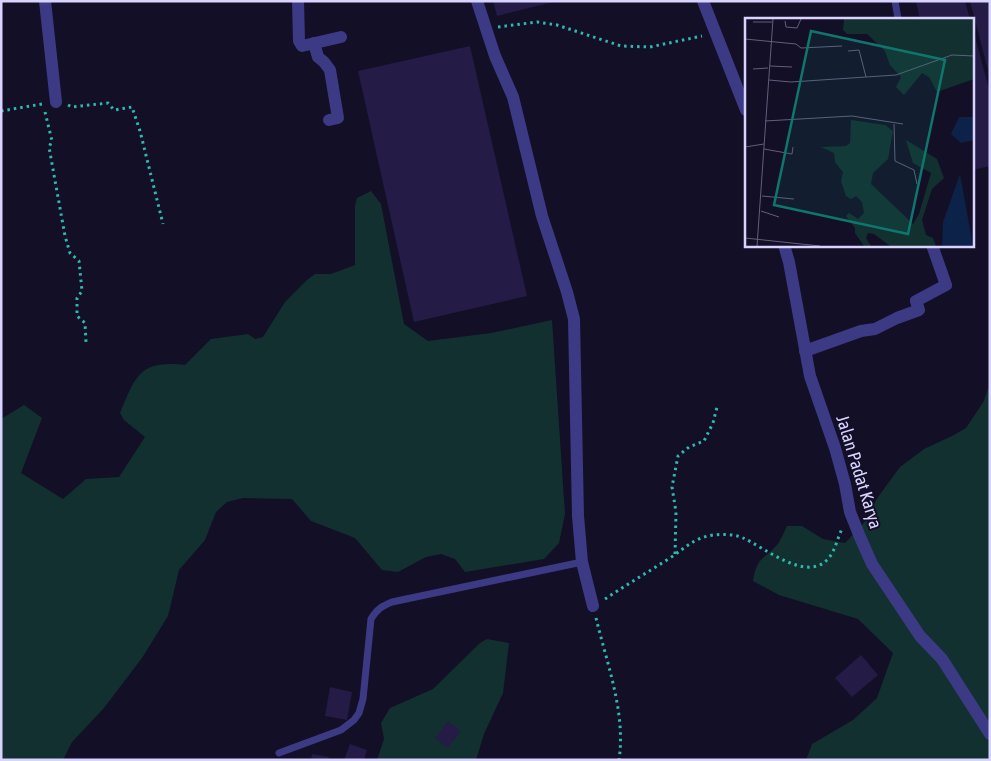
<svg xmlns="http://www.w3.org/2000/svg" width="991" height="761" viewBox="0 0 991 761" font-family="'Asap Condensed',sans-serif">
<rect width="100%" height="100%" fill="#130f26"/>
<g fill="#12302f">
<path d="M371,191l10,13 23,120 24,17 63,-8 61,-13 13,194 -6,29 -15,16 -79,13 -10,-13 -14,-5 -15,3 -28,15 -16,-2 -27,-32 -44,-17 -19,-22 -49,-1 -16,4 -11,10 -11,28 -26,30 -11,46 -26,42 -38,50 -32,34 -9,18h-62v-341l23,-14 18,13 -21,55 42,26 23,-20 33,-2 26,-40 -21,-17 -4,-7c16,-38 20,-53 65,-48l26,-26 37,-5 7,5 8,-2 22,-35 22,-22 8,-6h16l24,-9v-59l2,-8z"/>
<path d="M990,383v377h-184l6,-16 41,-24 24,-22 16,-45 -35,-34 -79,-24 -26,-14c4,-24 9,-20 24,-36 4,-5 7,-13 10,-19h15l21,13 22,4 18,-19 15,-27 22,-30 24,-18 28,-13 14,-8 18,-27z"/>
<path d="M487,639l22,4 -6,50 -19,41 -8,26h-99l7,-21 -3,-16 9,-15 43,-19 47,-46z"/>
</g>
<g fill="#241b47">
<path d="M493,1h60v1l-56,14z"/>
<path d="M916,1h49l5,18h-50z"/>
<path d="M970,1h20v73h-1z"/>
<path d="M973,29l17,64v73l-18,4z"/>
<path d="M470,46l57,250 -113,26 -56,-251z"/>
<path d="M861,655l17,20 -26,22 -17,-19z"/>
<path d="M330,687l22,5 -5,28 -22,-4z"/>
<path d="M448,721l13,10 -13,17 -13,-10z"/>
<path d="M350,744l17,6 -3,10h-20z"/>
<path d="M312,754l17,3 -1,3h-17z"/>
</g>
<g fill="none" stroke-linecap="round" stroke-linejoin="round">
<g stroke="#2fb8b0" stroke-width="3" stroke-dasharray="2.5 4" stroke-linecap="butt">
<path d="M498,27l39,-5 20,3 64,21 29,1 52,-11"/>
<path d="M68,105l4,2 36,-4 6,7 18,-3 8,24 23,93"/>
<path d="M1,111l41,-7"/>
<path d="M45,112l7,29 -3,6 16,89 5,17 9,8 3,30 -5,7v18l8,7 1,19"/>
<path d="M675,554l1,-42 -4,-25 6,-31 11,-9 15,-6 9,-18 4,-16"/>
<path d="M605,599c21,-14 43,-27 65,-41 15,-10 24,-20 43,-23 10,-1 21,-1 30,3 21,9 62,44 84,22 8,-8 10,-21 15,-31"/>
<path d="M596,618c11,46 30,95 23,142"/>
</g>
<g stroke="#3d3a85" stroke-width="7">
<path d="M895,1l3,18"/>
<path d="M279,753l62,-23 13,-10 5,-7 4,-14 8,-80c6,-10 11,-13 21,-17l190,-40"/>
</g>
<g stroke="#3d3a85" stroke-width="12">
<path d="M45,1l11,101"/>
<path d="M298,1l1,40 3,5 39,-9"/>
<path d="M477,1l18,55 18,41 29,119 25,76 7,27 4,197 4,46 11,44"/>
<path d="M703,1l43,109"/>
<path d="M314,43l4,14 6,5 6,8 8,48 -9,2"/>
<path d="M784,245l5,17 21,114 25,72 10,36 5,28 10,25 12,27 48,72 22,23 48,75"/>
<path d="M805,351l56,-20 14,-2 22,-11 22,-8 -3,-9 30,-16 -14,-40"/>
</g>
</g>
<g text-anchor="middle" stroke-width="4" stroke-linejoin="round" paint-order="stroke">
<g font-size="18" fill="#d9d4ff" stroke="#130f26">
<text transform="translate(859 472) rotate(73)" y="6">Jalan Padat Karya</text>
</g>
</g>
<g transform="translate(745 18)">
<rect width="229" height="229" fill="#130f26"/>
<path d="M99,1h130v60l-37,13 -8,-15 -7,-4 -18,22 -8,-8 5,-10 -11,-12 -5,-14 -18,-17h-20l-4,-4zM106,102l34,5 8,6 -5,28 -15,14 -2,11 42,40 6,-10 12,-41 -18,-10 -7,-23 31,19 7,19 -12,11 -10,31 4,15 7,3 3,8h-46l-16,-12 -6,-1 -2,5 5,8h-7l-9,-13v-5l-9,-12 3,-3 9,6 6,-6 -2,-11 -6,-6 -5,3 -5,-3 -5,-15 2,-9 -8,-10 -1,-9 -13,-6 25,-1 4,-3z" fill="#12302f"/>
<path d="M214,99h15v23l-13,3 -10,-9zM215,156l13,72h-31l1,-24z" fill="#0c2248"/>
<path fill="none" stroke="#625e7d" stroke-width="1" d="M40,3l1,6 11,1 4,-9M8,4h19M0,21l51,5 5,4 41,-2M103,33l11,-1 7,27M25,48l22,1M8,51l15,-1M24,62l22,2 105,-7 56,-20 22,1M20,103l87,-5 51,8M149,106l1,37 19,9 3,14M0,129l19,-3M19,131l28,5 1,-7M17,178l32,3M16,193l18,6M0,220l75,8M12,228l16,-227"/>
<path fill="#0f766e" fill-opacity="0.15" stroke="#0f766e" stroke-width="2.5" d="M66,13l134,29 -37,174 -134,-29z"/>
<rect width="229" height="229" fill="none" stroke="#d9d4ff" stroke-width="2.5"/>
</g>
<rect width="991" height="761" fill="none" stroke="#d9d4ff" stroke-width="5"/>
</svg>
